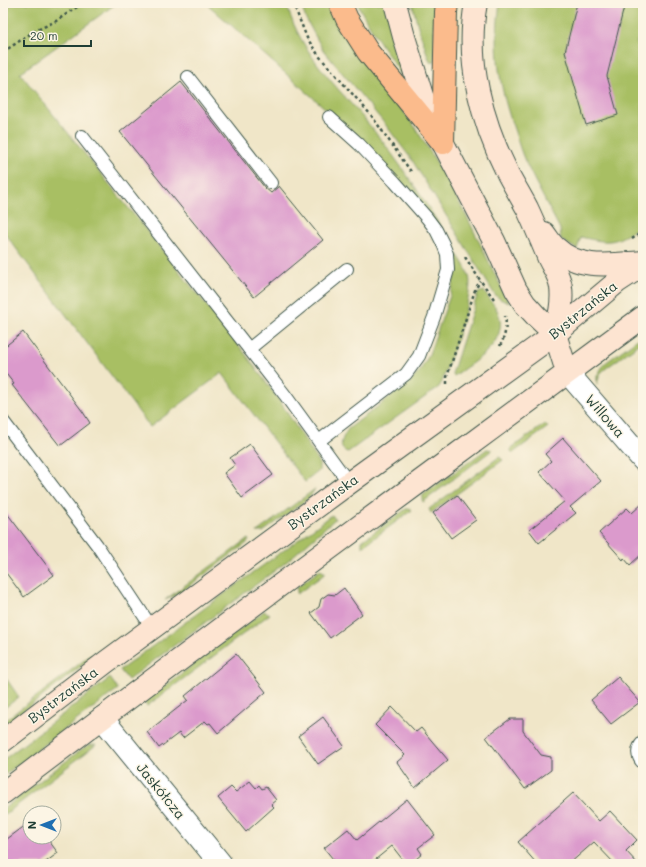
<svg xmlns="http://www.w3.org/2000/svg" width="646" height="867" viewBox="0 0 646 867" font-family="Mali,sans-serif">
<rect width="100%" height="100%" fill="#fcf5e5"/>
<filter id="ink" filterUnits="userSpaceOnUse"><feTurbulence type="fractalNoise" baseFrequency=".025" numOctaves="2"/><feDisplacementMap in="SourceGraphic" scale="8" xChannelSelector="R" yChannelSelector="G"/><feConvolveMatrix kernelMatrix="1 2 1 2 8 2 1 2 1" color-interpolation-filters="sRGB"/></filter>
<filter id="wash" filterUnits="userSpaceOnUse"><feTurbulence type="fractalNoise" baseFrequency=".012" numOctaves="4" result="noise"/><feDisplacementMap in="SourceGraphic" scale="16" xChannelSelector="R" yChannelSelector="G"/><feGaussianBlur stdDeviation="0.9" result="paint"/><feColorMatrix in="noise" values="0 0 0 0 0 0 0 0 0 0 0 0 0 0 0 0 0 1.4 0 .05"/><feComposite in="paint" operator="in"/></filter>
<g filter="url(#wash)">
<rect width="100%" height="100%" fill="#f0e6c8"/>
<g fill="#a8bf64" stroke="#647e4c">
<path d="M14,3h103l-97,70 224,279 35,48 36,56 4,8v7l-14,11 -83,-109 -72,54 -147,-196v-220z"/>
<path d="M206,3h80c16,55 55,86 89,129 25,31 47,65 68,98l-2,1 -79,-90z"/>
<path d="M300,3h31l52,81 30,40 32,52 25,47 39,80 -9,-4 -5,-4 -83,-135 -27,-36 -62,-74 -17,-31z"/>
<path d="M357,3h29l21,75 -4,-1c-16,-24 -33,-48 -46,-74z"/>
<path d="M412,3h24l-2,17 1,41 -1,2 -4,-1 -11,-32z"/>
<path d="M500,3h143v33l-7,6 7,10v172c-26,18 -30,21 -62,13l-4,12 -16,-9 -1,-11c-12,-23 -24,-45 -35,-68 -4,-9 -7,-19 -10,-29 -16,-45 -22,-82 -15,-129z"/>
<path d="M449,241c6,11 16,23 20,35 6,18 -20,85 -27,106l-3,5 -91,65c-12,-3 -5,-15 0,-23l62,-47 10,-11 8,-14 22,-61 5,-24v-13z"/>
<path d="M484,291c4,7 11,14 14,21 12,31 -24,49 -44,64l-2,-2 26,-81z"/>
<path d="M643,335v6l-38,28 -5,5 -3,10v-8l7,-12z"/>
<path d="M545,424l3,3 -35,26 -3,-4z"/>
<path d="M487,449l5,1 -69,52 -1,-3 1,-4z"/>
<path d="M499,457l4,3 -72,53 -2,-4z"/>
<path d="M315,489l-6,9 -46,34h-6z"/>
<path d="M410,508l2,2 -50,37v-6l44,-32z"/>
<path d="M332,515l3,4 -50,44 -157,117 -8,-10z"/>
<path d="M248,539l1,1 -2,3 -66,49 -7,4 -9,4z"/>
<path d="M320,570l6,3 -29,21v-7z"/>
<path d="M264,611l6,3 -123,92 -3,-4z"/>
<path d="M91,655l2,2 -90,70v-5z"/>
<path d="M3,674l16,23 -16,12z"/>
<path d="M110,678l8,11 -115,87v-16z"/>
<path d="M89,745h7l-93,71v-7l79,-60z"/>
</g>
<g id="blocks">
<g fill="#db9acc">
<path d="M577,3h48l-18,73 11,39 -32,10 -21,-73z"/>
<path d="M181,82l84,106 6,5 8,-7 44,54 -69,57 -134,-165z"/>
<path d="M23,332l60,80 7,11 -30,23 -48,-61 2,-1 -11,-14v-22z"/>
<path d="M563,438l38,43 -31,26 6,6 -37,30 -10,-13 36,-29 -26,-29 12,-11 -6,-7z"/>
<path d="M250,444l23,31 -31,23 -18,-25 11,-8 -5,-7z"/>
<path d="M457,495l19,25 -25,18 -18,-25z"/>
<path d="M643,503v50l-13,12 -6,-7 -1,2 -24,-27 28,-25 5,5z"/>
<path d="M3,508l51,67 -30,22 -21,-28z"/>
<path d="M344,588l18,26 -32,24 -19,-25 8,-6 2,-8 7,-5 7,1z"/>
<path d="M236,654l30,38 -48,41 -8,-10 -2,1 -3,-3 -22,17 -4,-5 -20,15 -12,-16 41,-32 -3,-4z"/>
<path d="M618,677l22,25 -29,22 -20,-24z"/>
<path d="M392,707l24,25 5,-4 27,32 -33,28 -18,-26 8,-7 -30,-30z"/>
<path d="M323,717l21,29 -26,18 -20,-28z"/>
<path d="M510,719h13v12l18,24 10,2v13l-26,19 -39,-52z"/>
<path d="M250,781l6,7 3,-3 3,4 4,-2 10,13 -5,4 3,3 -28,25 -28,-34 13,-11 5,5z"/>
<path d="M573,793l26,28 11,-10 27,29 -11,11 12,13h-23l-21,-22 -25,22h-32l-19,-22z"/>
<path d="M407,799l28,36 -17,13 4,6 -12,10h-4l-14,-18 -22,18h-33l-13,-16 24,-19 9,11z"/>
<path d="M30,822v15h16l12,16 -15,11h-40v-22z"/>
</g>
</g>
</g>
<g filter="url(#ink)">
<use href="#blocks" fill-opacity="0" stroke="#3e564a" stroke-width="1"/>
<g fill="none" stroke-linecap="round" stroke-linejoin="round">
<g stroke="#3e564a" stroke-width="14">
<g id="lane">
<path d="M188,77l83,106"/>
<path d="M82,136l203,259 64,88"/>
<path d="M249,349l98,-80"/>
<path d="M3,421l94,124 55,83"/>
<path d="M319,441l87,-67 13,-18 15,-39 14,-47 -1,-16 -4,-10 -7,-14 -9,-12 -32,-36 -36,-38 -30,-27"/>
<path d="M643,742c-7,7 -6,15 0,21"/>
</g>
</g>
<g stroke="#3e564a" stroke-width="24">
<g id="street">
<path d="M567,372l76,88"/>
<path d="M102,718l119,146"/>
</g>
</g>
<g stroke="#3e564a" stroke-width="24">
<g id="secondary">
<path d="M395,3l9,34 20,65 19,41 51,98 22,49 9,14 12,13 18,17 12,38"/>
<path d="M476,3c-11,58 6,119 32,171 6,11 13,23 19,34 8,17 15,34 22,51 4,8 11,18 12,28 2,16 -2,31 -6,47"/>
<path d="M544,233c4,5 7,11 12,15 24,23 57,16 87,14"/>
<path d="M3,741l103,-79 243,-179 206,-149 62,-52 26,-17"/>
<path d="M3,793c150,-114 301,-226 453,-338 62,-46 124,-92 187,-138"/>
</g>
</g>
<g stroke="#3e564a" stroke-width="24">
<g id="highway">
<path d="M340,3l7,16 21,33 75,91"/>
<path d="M443,143l3,-131 1,-9"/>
</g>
</g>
<g stroke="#3e564a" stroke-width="2.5" stroke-dasharray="3 3" stroke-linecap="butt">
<path d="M293,3l14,35 12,18 52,59 41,58"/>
<path d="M3,52l30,-20 23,-11 27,-18"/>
<path d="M632,239l11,-8"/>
<path d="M465,257l15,23 14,19"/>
<path d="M500,346c5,-9 7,-20 5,-30"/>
<path d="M447,384v-7l28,-87 5,-9"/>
</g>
<use href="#lane" stroke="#fff" stroke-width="12"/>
<use href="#street" stroke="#fff" stroke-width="22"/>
<use href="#secondary" stroke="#fde4d1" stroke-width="22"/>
<use href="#highway" stroke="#fbbb8c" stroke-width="22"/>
</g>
</g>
<g text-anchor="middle" stroke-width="3" stroke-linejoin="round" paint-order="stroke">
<g font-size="14" fill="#1f3d34" stroke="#fcf5e5">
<text transform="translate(583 310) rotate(-39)" y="5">Bystrzańska</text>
<text transform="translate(605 416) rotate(49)" y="5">Willowa</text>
<text transform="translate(323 502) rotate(-36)" y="5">Bystrzańska</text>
<text transform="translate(63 695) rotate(-37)" y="5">Bystrzańska</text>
<text transform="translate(161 791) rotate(51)" y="5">Jaskółcza</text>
</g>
</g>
<rect width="646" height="867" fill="none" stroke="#fcf5e5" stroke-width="16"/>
<g transform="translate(42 825) rotate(270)"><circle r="19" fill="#fcf5e5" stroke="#a4ab9e"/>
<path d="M0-3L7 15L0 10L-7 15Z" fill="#1f6fb2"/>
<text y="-6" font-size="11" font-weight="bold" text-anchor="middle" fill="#1f3d34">N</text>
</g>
<path d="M24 40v6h67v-6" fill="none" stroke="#1f3d34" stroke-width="2"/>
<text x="30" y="40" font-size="12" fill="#1f3d34" stroke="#fcf5e5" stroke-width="3" paint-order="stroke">20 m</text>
</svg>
